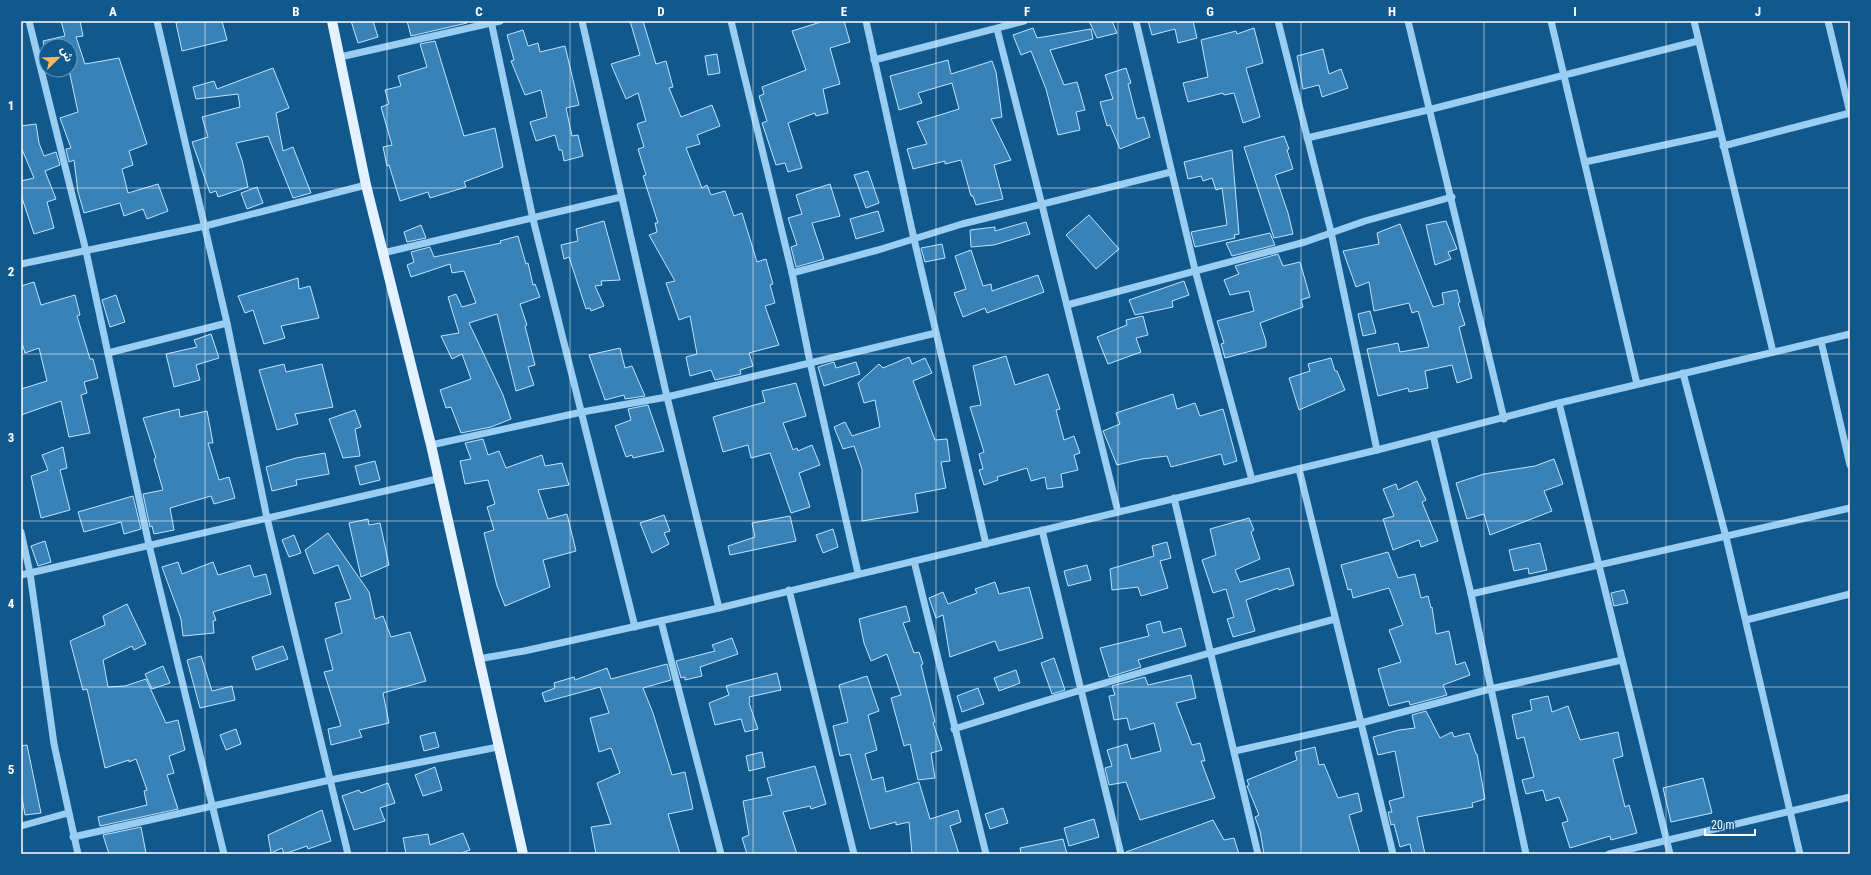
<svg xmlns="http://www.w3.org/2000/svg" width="1871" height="875" viewBox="0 0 1871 875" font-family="'Roboto Condensed','Noto Sans Arabic',sans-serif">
<rect width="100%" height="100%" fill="#11588d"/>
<g fill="#3982b7" stroke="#c0e4fd">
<path d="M61,21h19l3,15 -7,1 9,27 34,-6 28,86 -18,7 4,14 -11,4 6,24 30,-9 10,27 -21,8 -4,-10 -19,7 -4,-13 -36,10 -6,-21 -4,-32 -5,2 -3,-13 5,-1 -11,-30 18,-6 -9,-42 1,-24h-24v7l-3,-12 22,-5z"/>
<path d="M183,21h39l5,19 -45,11 -6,-28z"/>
<path d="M351,21h22l5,16 -20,6z"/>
<path d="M407,21h59l1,2 -56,13z"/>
<path d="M630,21h13l13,43 10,-3 7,26 -4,1 12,29 31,-12 8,21 -23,9 3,9 -14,4 16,40 5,-3 4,10 14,-4 9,25 8,-3 15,49 9,-3 3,11 4,14 -3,1 5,18 -10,3 14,39 -30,8 4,13 -13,4 1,4 -26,6 -4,-10 -21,6 -4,-19 11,-3 -7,-38 -11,4 -13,-37 9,-2 -26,-46 8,-3 -2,-9h3l-15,-47 3,-1 -8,-26 6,-2 -7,-23 9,-3 -8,-28 -12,6 -15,-35 29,-9z"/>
<path d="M824,21h20l6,21 -20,6 10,36 -17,5 5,24 -12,3 -1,-3 -27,10 14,45 -14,4 -3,-9 -9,2 -14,-42 5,-2 -8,-25 5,-2 -2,-7 44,-17 -14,-39z"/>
<path d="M1089,21h23l5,12 -20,5z"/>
<path d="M1148,21h45l4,17 -19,5 -3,-14 -23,6z"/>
<path d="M1033,28l4,10 54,-9 2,10 -43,11 14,35 13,-3 8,28 -9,2 4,18 -22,5 -12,-46 -15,-38 -10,4 -8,-20z"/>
<path d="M1254,28l9,35 -17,5 14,49 -17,6 -9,-30 -10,2 -1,-2 -35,9 -5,-19 25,-6 -7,-37 35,-9 1,3z"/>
<path d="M523,30l5,16 10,-3 2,9 25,-6 14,59 -13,3 6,28 6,-1 5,21 -19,5 -2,-11h-3l-4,-15 -19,6 -6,-19 17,-5 -6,-27 -16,5 -14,-34 3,-1 -7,-25z"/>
<path d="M435,41l29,95 31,-8 8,39 -39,15 2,5 -36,11 -2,-6 -28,9 -11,-36 -2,1 -4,-19 9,-2 -11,-38 8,-3 -4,-14 16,-4 -3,-10 29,-9 -7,-23z"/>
<path d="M1323,49l6,25 12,-5 7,19 -26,9 -3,-12 -16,4 -6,-33z"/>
<path d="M717,54l3,19 -12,2 -3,-19z"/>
<path d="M948,60l3,14 41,-13 4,11 6,45 -11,2 20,41 -17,5 9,34 -27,6 -3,-9h-2l-10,-36 -16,4v-3l-32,8 -6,-20 20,-5 -10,-22 42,-13 -7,-26 -34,10 4,10 -23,7 -9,-34z"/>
<path d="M273,68l16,40 -13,5 7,38 10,-4 18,46 -18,5 -25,-62 -32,7 6,17 6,27 -30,10 -2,-6 -6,2 -18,-51 16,-5 -6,-20 38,-10 -2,-13 -42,5 -3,-12 21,-6 3,8z"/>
<path d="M1126,68l5,15 -3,1 9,35 7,-2 6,20 -30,12 -10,-24 -3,1 -7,-24 13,-3 -8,-24z"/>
<path d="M36,124l3,19 5,13 12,-4 4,13 -15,6 11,28 -9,3 7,26 -20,6 -13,-39v-14l13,-3 -13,-31v-21z"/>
<path d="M1284,136l5,13 -2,1 6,19 -18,6 13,38 5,21 -19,4 -30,-91z"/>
<path d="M1232,150l7,84 -5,1 1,3 -40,9 -4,-15 36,-7 -5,-37 -6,2 -4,-12 -9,3 -2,-5 -13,3 -4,-17z"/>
<path d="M868,171l11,32 -13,5 -12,-33z"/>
<path d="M830,184l10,32 -28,7 12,36 -28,8 -5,-20 6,-2 -9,-27 14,-4 -6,-19z"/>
<path d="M257,187l6,16 -16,6 -6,-16z"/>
<path d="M878,211l6,20 -28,8 -6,-20z"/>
<path d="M1089,215l30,34 -23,20 -30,-34z"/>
<path d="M604,221l16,59 -19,1 1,4 -7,1 9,20 -13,5 -1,-3 -4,1 -17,-52 -5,2 -3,-14 17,-4 -2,-12z"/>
<path d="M1446,221l11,28 -9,3 3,7 -16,6 -9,-40z"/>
<path d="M1026,222l4,12 -36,11 -23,2 -1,-17 25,-3v4z"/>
<path d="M1400,224l33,83 11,-3 -2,-11 15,-3 3,12 -2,1 7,22 -6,2 13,51 -15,5 -5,-18 -27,6 3,17 -19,4 -1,-4 -30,8 -11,-47 31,-6 2,9 29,-5 -11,-36 -6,2 -3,-10 -35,8 -5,-29 -13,5 -13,-36 36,-7 -2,-11z"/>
<path d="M421,225l5,13 -19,4 -3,-10z"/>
<path d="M1270,233l5,12 -43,11 -6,-13z"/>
<path d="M518,236l8,28 2,-1 5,22 2,-1 5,13 -20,7 7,21 -2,1 10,39 -7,2 6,18 -18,6 -19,-77 -28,9 34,72 8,24 -20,8 -30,6 -10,-26 -5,1 -6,-18 31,-11 -9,-25 -10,5 -11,-23 18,-3 -11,-36 8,-3 6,13 14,-4 -12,-32 -12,2 -2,-9 -39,13 -4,-12 7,-3 -3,-10 19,-5 4,10 67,-14 -1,-2z"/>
<path d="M942,244l3,14 -20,4 -4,-14z"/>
<path d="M971,250l12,36 8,-2 1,7 46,-16 6,17 -57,21 -2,-5 -22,9 -9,-24 12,-4 -11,-33z"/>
<path d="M1278,254l5,12 17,-4 10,35 -9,3 2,7 -43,16 6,18v6l-41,11 -4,-14 3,-1 -7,-22 37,-10 -5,-20 -19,4 -6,-15 15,-6 -4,-8z"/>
<path d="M298,278l1,11 11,-3 9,32 -38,8 4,12 -21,6 -11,-34 -8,3 -7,-17z"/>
<path d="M1184,281l5,14 -17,6 1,6 -38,8 -6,-15z"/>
<path d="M34,282l7,23 34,-10 5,20 -3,1 13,43h3l5,19 -14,4 3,11 -6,2 9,38 -21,4 -8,-36 -40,14v-26l26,-8 -8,-33 -14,5 -4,-13v-54z"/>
<path d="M116,295l9,27 -15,5 -8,-27z"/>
<path d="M1370,311l6,22 -13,3 -5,-22z"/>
<path d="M1143,316l5,19 -12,3 5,14 -33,12 -11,-27 30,-12 -1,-5z"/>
<path d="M211,334l8,24 -23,7 4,15 -26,7 -8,-33 31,-7 -3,-7z"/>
<path d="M620,348l5,20 7,-2 13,30 -20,3 -1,-4 -19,5 -16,-45z"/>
<path d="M1006,356l9,29 33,-11 12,35 -4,1 8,30 10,-4 6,17 -6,2 4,15 -17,4 2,13 -16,2 -2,-12 -14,4 -4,-13 -30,9 1,3 -14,5 -5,-15 4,-1 -4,-15 5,-2 -14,-45 11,-2 -8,-39z"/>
<path d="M909,357l3,7 13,-6 7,15 -19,8 22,59 12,-1 3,22 -9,1 5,26 -31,6 3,18 -56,9v-52l-8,-23 -11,3 -9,-22 11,-5 7,14 28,-9 -5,-27 -11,3 -6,-20 21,-19 4,4z"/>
<path d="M1331,358l4,13h2l8,19 -46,20 -10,-32 21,-7 -2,-7z"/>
<path d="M834,362l2,6 20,-6 4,12 -36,12 -6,-19z"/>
<path d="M284,364l2,8 36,-8 11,43 -38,7 3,10 -21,6 -18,-60z"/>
<path d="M796,383l10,33 -23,7 10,27 4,-2 1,3 14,-6 8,20 -21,8 11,34 -19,6 -21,-60 -19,5 -3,-13 -25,7 -10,-35 52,-15 -3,-11z"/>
<path d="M1173,394l4,15 18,-6 5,13 23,-7 14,52 -13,4 -3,-11 -50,13 -4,-11 -25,3 -25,6 -14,-34 17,-7 -4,-11z"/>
<path d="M648,405l16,46 -31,7 -1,-3 -6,2 -11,-31 16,-6 -3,-11z"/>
<path d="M179,409l1,8 27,-6 6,32h-5l11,37 10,-3 6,21 -21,6 -3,-8 -41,12 4,22 -20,4 -2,-8 -2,1 -7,-33 20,-4 -9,-31 2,-1 -13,-40z"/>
<path d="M355,410l6,17 -6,2 5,27 -17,2 -14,-39z"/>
<path d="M483,439l5,16 11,-4 7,17 36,-13 3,11 17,-3 7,22 -31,5 10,29 19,-5 9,37 -33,9 7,27 -45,19 -8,-20 -13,-53 10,-3 -7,-23 8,-3 -7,-24 -23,4 -5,-23 11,-2 -6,-16z"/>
<path d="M63,447l4,21 -7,2 10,40 -29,8 -10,-42 17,-6 -6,-15z"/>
<path d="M325,453l4,21 -33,6 1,5 -25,6 -6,-24 30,-9z"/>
<path d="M1554,459l9,25 -19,7 8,20 -62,24 -6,-21 -17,5 -11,-36 28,-9 51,-8z"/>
<path d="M375,461l5,19 -20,5 -5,-19z"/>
<path d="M1417,481l9,19 -4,2 16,39 -17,6 -2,-7 -26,10 -10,-31 11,-3 -11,-27 13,-5 2,6z"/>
<path d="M133,496l8,33 -17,5 -3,-12 -37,10 -6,-20z"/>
<path d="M664,515l6,16 -6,2 5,11 -17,9 -12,-30z"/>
<path d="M790,516l6,25 -66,14 -2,-9 27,-9 -3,-14z"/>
<path d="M1249,518l5,12 -3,2 9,27 -25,11 5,12 49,-14 5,17 -15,5 -1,-2 -32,12 9,31 -22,6 -6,-18 7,-2 -8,-28 -13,4 -11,-33 14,-5 -6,-26z"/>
<path d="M368,519l1,6 11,-2 9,42 -28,12 -12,-54z"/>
<path d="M833,529l5,18 -15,6 -7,-18z"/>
<path d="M328,533l41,59 6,27 8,-3 8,21 19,-5 16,49 -43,12 6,30 -30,7 3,7 -31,8 -3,-16 13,-3 -17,-54 9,-2 -8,-31 17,-6 -7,-30 16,-4 -13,-34 -24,9 -9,-24z"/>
<path d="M294,535l7,18 -12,4 -7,-17z"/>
<path d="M45,541l6,21 -13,4 -7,-20z"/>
<path d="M1167,542l4,16 -11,3 8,27 -27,8 -3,-9 -26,3 -2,-21 44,-13 -2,-10z"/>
<path d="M1540,543l7,27 -18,4 -1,-6 -14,3 -5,-21z"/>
<path d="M1388,552l10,26 17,-4 6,24 7,-2 3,12 1,-1 4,27 13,-3 7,34 9,-3 5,13 -27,10 4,10 -37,10 -1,-4 -20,5 -11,-37 23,-7 -12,-32 14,-5 -14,-37 -36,10 -2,-9 -3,1 -7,-25z"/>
<path d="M178,562l4,12 31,-12 5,13 32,-10 4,12 12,-3 5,20 -58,18 3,8 -3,1 1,12 -31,3 -2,-17 -19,-52z"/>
<path d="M1087,565l4,15 -23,6 -4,-15z"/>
<path d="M995,582l4,12 30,-7 14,51 -44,13 -4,-10 -45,16 -7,-42 -7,3 -7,-20 14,-6 5,12 29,-11 -2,-4z"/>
<path d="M1624,590l4,13 -14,3 -3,-13z"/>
<path d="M127,604l19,40 -12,6 -2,-4 -29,14 5,27 17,-1 21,-7 20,44 12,-3 7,30 -16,6 5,17 -7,2 11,34 -78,17 -2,-9 49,-12 -3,-14 3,-1 -11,-31 -7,3v-2l-24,8 -18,-79 -4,1 -13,-49 35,-16 -2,-9z"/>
<path d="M906,606l4,15 -7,2 11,30 5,-1 4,12 -2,1 14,57 -2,1 9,27 -11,3 4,25 -17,2 -8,-36 -6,2 -13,-48 10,-3 -14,-41 -16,7 -7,-18 -5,-24z"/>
<path d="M1160,621l3,12 18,-5 5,18 -48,14 3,7 -32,10 -9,-29 49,-12 -3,-11z"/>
<path d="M732,638l6,16 -38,13 2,9 -17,4v-3l-4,1 -5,-17 39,-10 -3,-6z"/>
<path d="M283,646l5,13 -32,11 -4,-13z"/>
<path d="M201,656l11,35 20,-5 3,14 -35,8 -13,-48z"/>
<path d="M1054,658l11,32 -13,4 -11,-31z"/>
<path d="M667,664l4,16 -28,8 10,25 19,62 13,-3 8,37 -25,5 12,40h-84l-5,-27 20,-3 -14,-41 23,-10 -9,-25 -12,4 -9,-34 19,-5 -9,-26 -55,15 -3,-9 13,-5 -1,-5 20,-6 1,3 32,-12 4,11z"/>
<path d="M163,666l7,17 -18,6 -7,-15z"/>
<path d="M1016,670l4,13 -21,8 -5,-13z"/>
<path d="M777,673l4,17 -32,7 1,5 -1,1 9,26 -13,3 -4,-13 -26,6 -6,-22 20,-8 -3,-9z"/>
<path d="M1191,675l5,23 -20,5 16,42 8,-2 5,18h-4l14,37 -75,22 -14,-38 -17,3 -4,-17 7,-2 -5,-16 20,-6 4,15 30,-8 -7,-28 -24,7 -3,-12 -13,2 -5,-24 6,-1 -3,-9 33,-9 3,8z"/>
<path d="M867,676l12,35 -11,4 9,35 -12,4 7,26 11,-3 3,15 33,-10 11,37 28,-9 3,12 -11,4 9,28h-47l-3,-32 -13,3v-3l-26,7 -20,-75 -10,2 -7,-30 15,-4 -9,-37z"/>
<path d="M978,688l6,16 -22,8 -5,-16z"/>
<path d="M1548,696l4,16 16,-6 12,34 38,-8 5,24 -10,3 12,48 4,-2 8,28 -26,7 -1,-4 -40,12 -8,-25 6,-2 -9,-24 -13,4 -3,-11 -17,4 -4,-14 12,-3 -10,-40 -7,2 -5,-24 20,-5 -2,-10z"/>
<path d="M1426,711l14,27 12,-6 2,5 15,-4 7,21h1l8,45 -13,4 1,4 -56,10 8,37h-13l-2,-10 -10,3 -6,-23 -3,1 -3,-13h4l-3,-11 15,-4 -9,-46 -17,4 -5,-18 26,-7 16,-2 -3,-13z"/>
<path d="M236,729l5,15 -15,6 -6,-15z"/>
<path d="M435,732l4,15 -15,4 -4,-15z"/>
<path d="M27,745l14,68 -16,2 -4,-23v-46z"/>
<path d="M1315,747l4,18 5,-1 14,34 20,-5 4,18 -13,4 11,39h-96l-4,-23 -5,-14 4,-2 -12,-29 2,-1 -2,-5 50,-20 -2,-8z"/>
<path d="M762,752l3,15 -16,4 -3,-15z"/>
<path d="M815,766l11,38 -15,5 -1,-3 -27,6 14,42h-50l-5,-16 7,-3 -6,-34 29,-6 -5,-17z"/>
<path d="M435,767l7,23 -19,6 -8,-21z"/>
<path d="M1703,778l9,35 -41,9 -8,-34z"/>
<path d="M388,783l7,20 -15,5 5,13 -31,9 -12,-34 17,-6 2,3z"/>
<path d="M1003,808l5,15 -18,6 -5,-15z"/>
<path d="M322,810l9,31 -23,8 -1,-3 -23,8 -2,-6 -11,5 -3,-18z"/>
<path d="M1094,819l5,18 -30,9 -5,-18z"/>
<path d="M1213,820l11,20 10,-2 5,16h-113v-2z"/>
<path d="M141,827l5,26 -37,1 -6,-19z"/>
<path d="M463,833l7,17 -11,4h-53l-3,-16 25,-4 2,11z"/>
<path d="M1063,839l4,15h-46l-1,-6z"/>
</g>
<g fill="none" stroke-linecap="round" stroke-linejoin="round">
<g stroke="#99cdf2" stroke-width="7">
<path d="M29,21l57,230 63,294 75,309"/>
<path d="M157,21l70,302 40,195 81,336"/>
<path d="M491,21l42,198 102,408"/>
<path d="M582,21l85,376 52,211"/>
<path d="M731,21l61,252 18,89 48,211"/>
<path d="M866,21l48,218 72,305"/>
<path d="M1136,21l59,249 57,210"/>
<path d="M1278,21l53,211 46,218"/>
<path d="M1408,21l96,398"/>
<path d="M1551,21l86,363"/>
<path d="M1694,21l79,331"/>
<path d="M997,29l45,176 76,307"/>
<path d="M340,57l160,-36"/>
<path d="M874,60l150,-39"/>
<path d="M1307,138l121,-28 270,-69"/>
<path d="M1723,146l127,-33 -22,-92"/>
<path d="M1585,162l135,-29"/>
<path d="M383,253l238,-56"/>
<path d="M21,264l184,-38 161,-41"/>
<path d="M792,273l86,-23 84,-26 209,-52"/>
<path d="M1067,305l238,-63 60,-21 87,-24"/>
<path d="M1821,341l29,124"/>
<path d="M108,353l119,-30"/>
<path d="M1683,373l43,164 74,317"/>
<path d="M1559,403l111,451"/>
<path d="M1433,435l38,159 55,260"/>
<path d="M431,445l151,-33 85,-15 269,-64"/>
<path d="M1299,469l94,385"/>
<path d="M1174,498l84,356"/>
<path d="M1042,530l79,324"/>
<path d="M21,532l9,41 24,171 24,110"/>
<path d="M914,561l72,293"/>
<path d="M21,575l416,-96"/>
<path d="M789,590l65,264"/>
<path d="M1471,594l379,-86"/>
<path d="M1746,620l104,-26"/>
<path d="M661,621l60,233"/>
<path d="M478,659l46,-8 195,-43 658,-158 182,-47 291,-69"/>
<path d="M954,729c126,-40 253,-76 381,-110"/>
<path d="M1235,751l126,-28 129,-34 132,-29"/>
<path d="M21,826l47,-13"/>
<path d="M73,837l257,-57 168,-33"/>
<path d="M1609,854l241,-57"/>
</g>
<path stroke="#e4f2ff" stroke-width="10" d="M332,21l34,164 65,260 92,409"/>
</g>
<path fill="none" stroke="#fff" stroke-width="1" stroke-opacity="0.55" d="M205,21v833M387,21v833M570,21v833M753,21v833M936,21v833M1118,21v833M1301,21v833M1484,21v833M1666,21v833M21,188h1829M21,354h1829M21,521h1829M21,687h1829"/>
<rect width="1871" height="875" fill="none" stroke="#11588d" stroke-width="44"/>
<g transform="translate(58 58) rotate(67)"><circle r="19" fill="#11588d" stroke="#709bbb"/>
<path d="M0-3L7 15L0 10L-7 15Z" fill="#ffb95a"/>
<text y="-6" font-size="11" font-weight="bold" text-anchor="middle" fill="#ffffff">ش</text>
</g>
<path d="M1705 829v6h50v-6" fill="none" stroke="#ffffff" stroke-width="2"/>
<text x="1711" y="829" font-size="12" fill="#ffffff" stroke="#11588d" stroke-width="3" paint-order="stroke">20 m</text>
<rect x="22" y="22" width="1827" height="831" fill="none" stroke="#fff" stroke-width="1.5"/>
<g font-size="13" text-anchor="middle" font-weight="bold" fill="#fff">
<text x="113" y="16">A</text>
<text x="296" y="16">B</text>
<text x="479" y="16">C</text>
<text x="661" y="16">D</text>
<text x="844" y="16">E</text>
<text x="1027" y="16">F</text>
<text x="1210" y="16">G</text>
<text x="1392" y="16">H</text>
<text x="1575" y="16">I</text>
<text x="1758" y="16">J</text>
<text x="11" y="110">1</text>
<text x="11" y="276">2</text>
<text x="11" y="442">3</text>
<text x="11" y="608">4</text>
<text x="11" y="774">5</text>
</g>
</svg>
